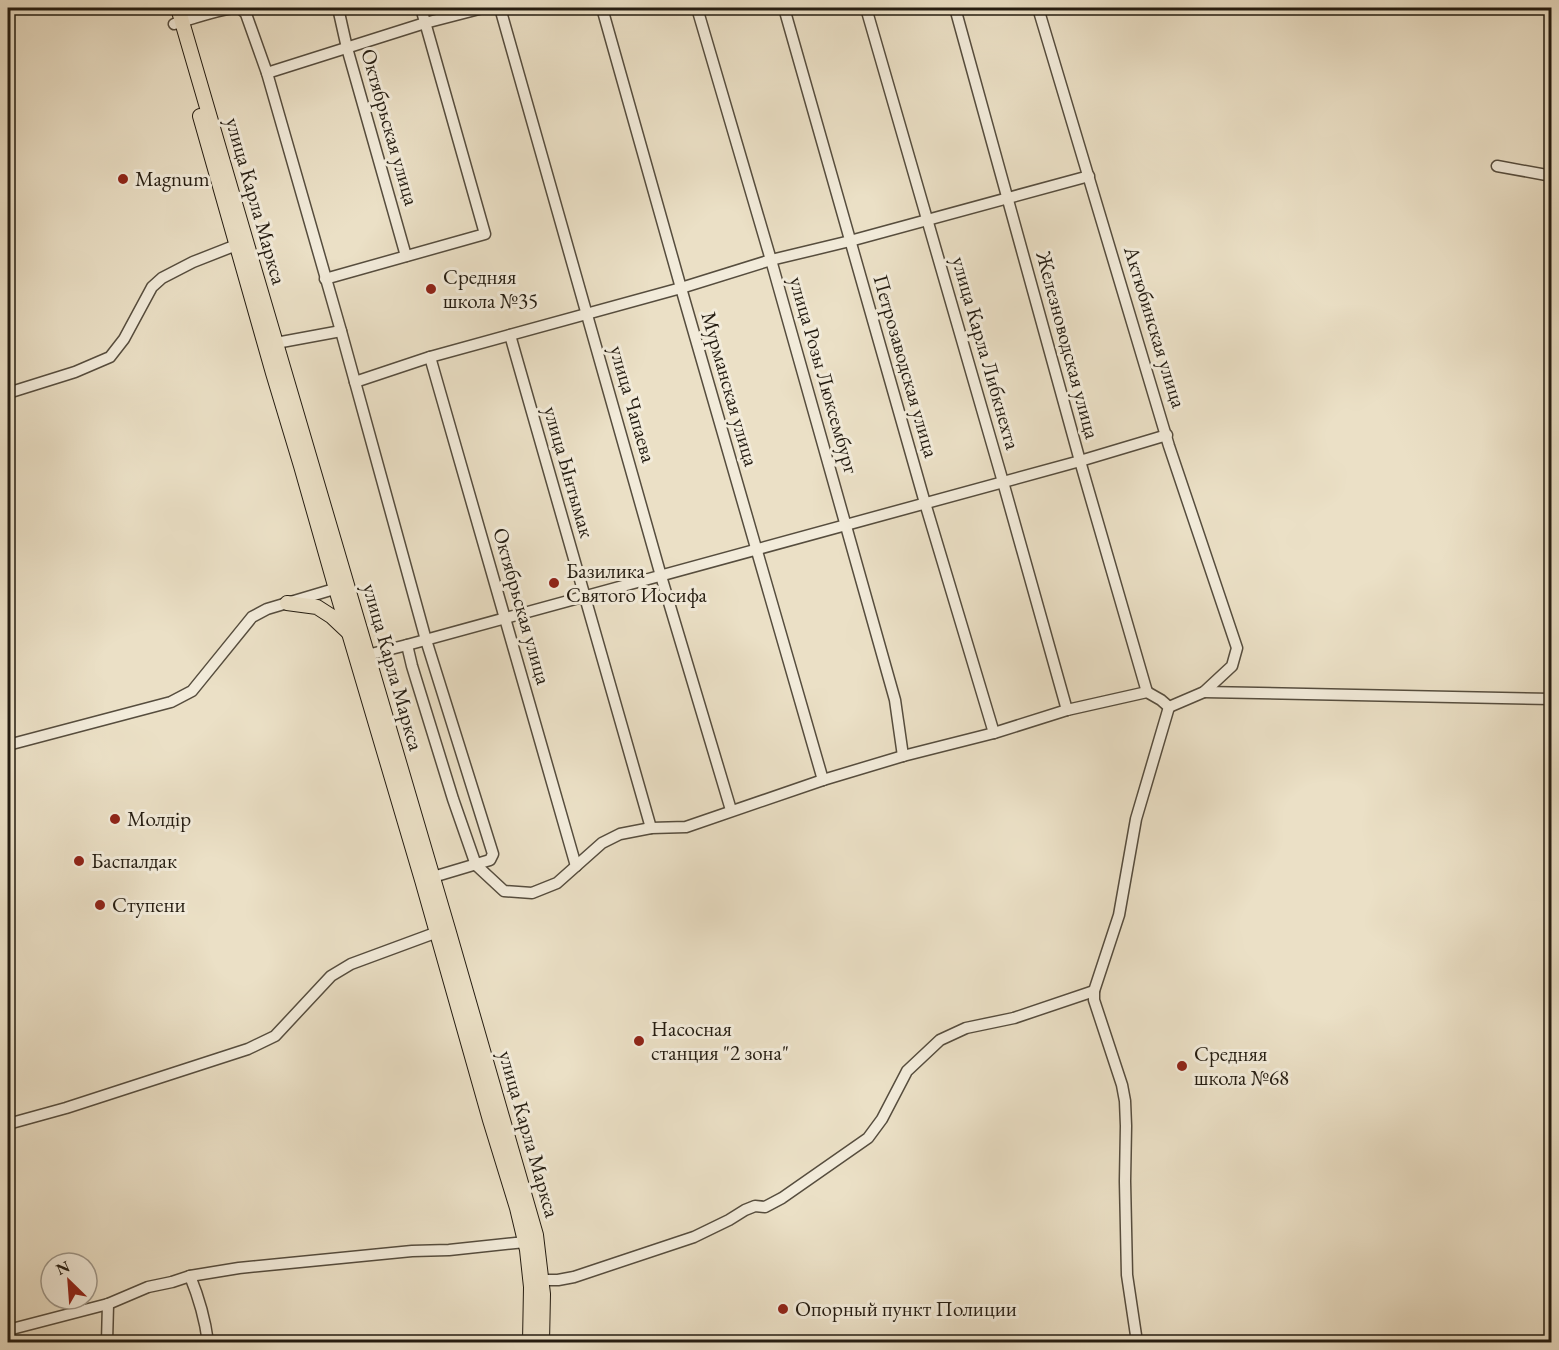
<svg xmlns="http://www.w3.org/2000/svg" width="1559" height="1350" viewBox="0 0 1559 1350" font-family="'EB Garamond',serif">
<rect width="100%" height="100%" fill="#ebe0c6"/>
<filter id="stains"><feTurbulence type="fractalNoise" baseFrequency=".00333" numOctaves="4"/><feColorMatrix values="0 0 0 0 .2 0 0 0 0 .09 0 0 0 0 .02 0 0 0 .5 -.17"/></filter>
<radialGradient id="worn" r=".72"><stop offset=".6" stop-color="#630" stop-opacity="0"/><stop offset="1" stop-color="#630" stop-opacity=".3"/></radialGradient>
<g fill="none" stroke-linecap="round" stroke-linejoin="round">
<g stroke="#564d3e" stroke-width="13">
<g id="minor">
<path d="M338,8l9,40 59,208"/>
<path d="M500,8l161,568 70,234"/>
<path d="M602,8l79,280 142,492"/>
<path d="M697,8l74,252 124,440 8,56"/>
<path d="M784,8l141,495 69,230"/>
<path d="M866,8l137,474 64,228"/>
<path d="M955,8l125,453 67,231"/>
<path d="M174,24c14,-4 51,-17 64,-16 4,1 5,3 8,6l21,59 74,258 85,309 67,214 -3,6 -57,17"/>
<path d="M267,73l158,-50 58,-15"/>
<path d="M1497,166l55,10"/>
<path d="M325,279l160,-45 -64,-226"/>
<path d="M510,335l141,493"/>
<path d="M276,343l65,-12"/>
<path d="M430,357l146,509"/>
<path d="M355,382l75,-25 251,-69 90,-28 79,-19 239,-65"/>
<path d="M8,393l67,-21 35,-15 14,-18 28,-52 10,-9 31,-16 51,-20"/>
<path d="M407,645l5,21 41,133 23,66 28,26 28,2 25,-10 45,-40 18,-9 31,-6 35,-1 137,-47 80,-24 91,-23 73,-23 80,-18 14,8 8,7 35,-15 28,-26 5,-18 -68,-202 -131,-438"/>
<path d="M367,655l40,-10 673,-184 87,-26"/>
<path d="M1204,692l348,7"/>
<path d="M8,745l163,-43 21,-11 60,-74 15,-8 74,-22"/>
<path d="M8,1124l58,-16 182,-59 27,-13 56,-60 20,-12 92,-34"/>
<path d="M190,1276c9,22 15,43 18,66"/>
<path d="M534,1280h24l16,-3 120,-40 35,-17 16,-10 10,-4 10,1 17,-9 86,-60 14,-19 25,-48 33,-31 26,-12 48,-10 80,-27"/>
<path d="M8,1330l100,-26 40,-17 24,-5 18,-6 49,-8 173,-17 37,-1 76,-8"/>
<path d="M107,1342l1,-38"/>
<path d="M1137,1342l-10,-67 -2,-94 1,-55 -1,-25 -3,-16 -28,-85v-9l25,-76 17,-96 33,-112"/>
</g>
</g>
<g stroke="#241c11" stroke-width="16">
<g id="major">
<path d="M178,8l68,233 202,688 88,306 7,59 -1,48"/>
<path d="M200,116l73,257 28,93 35,123 86,291 68,240 27,88 10,42 4,37 -1,55"/>
<path d="M287,603l30,4 14,9 17,16"/>
</g>
</g>
<use href="#minor" stroke="#f2ebda" stroke-width="10"/>
<use href="#major" stroke="#ebe0c6" stroke-width="14"/>
</g>
<g fill="#8f2418" stroke="#f2ebda" stroke-width="2">
<circle cx="123" cy="179" r="6"/>
<circle cx="431" cy="289" r="6"/>
<circle cx="554" cy="583" r="6"/>
<circle cx="115" cy="819" r="6"/>
<circle cx="79" cy="861" r="6"/>
<circle cx="100" cy="905" r="6"/>
<circle cx="639" cy="1041" r="6"/>
<circle cx="1182" cy="1066" r="6"/>
<circle cx="783" cy="1309" r="6"/>
</g>
<g text-anchor="middle" stroke-width="6" stroke-linejoin="round" paint-order="stroke">
<g font-size="21" fill="#241c11" stroke="#f2ebda">
<text transform="translate(390 127) rotate(74)" y="7">Октябрьская улица</text>
<text transform="translate(256 201) rotate(74)" y="7">улица Карла Маркса</text>
<text transform="translate(1155 327) rotate(73)" y="7">Актюбинская улица</text>
<text transform="translate(1068 345) rotate(75)" y="7">Железноводская улица</text>
<text transform="translate(986 353) rotate(74)" y="7">улица Карла Либкнехта</text>
<text transform="translate(906 366) rotate(74)" y="7">Петрозаводская улица</text>
<text transform="translate(824 375) rotate(74)" y="7">улица Розы Люксембург</text>
<text transform="translate(730 389) rotate(74)" y="7">Мурманская улица</text>
<text transform="translate(633 404) rotate(74)" y="7">улица Чапаева</text>
<text transform="translate(569 472) rotate(74)" y="7">улица Ынтымак</text>
<text transform="translate(522 606) rotate(74)" y="7">Октябрьская улица</text>
<text transform="translate(393 667) rotate(74)" y="7">улица Карла Маркса</text>
<text transform="translate(529 1134) rotate(74)" y="7">улица Карла Маркса</text>
</g>
<g font-size="21" fill="#241c11" stroke="#f2ebda" text-anchor="start">
<text x="135" y="186">Magnum</text>
<text x="443" y="284">Средняя<tspan x="443" dy="24">школа №35</tspan></text>
<text x="566" y="578">Базилика<tspan x="566" dy="24">Святого Иосифа</tspan></text>
<text x="127" y="826">Молдiр</text>
<text x="91" y="868">Баспалдак</text>
<text x="112" y="912">Ступени</text>
<text x="651" y="1036">Насосная<tspan x="651" dy="24">станция "2 зона"</tspan></text>
<text x="1194" y="1061">Средняя<tspan x="1194" dy="24">школа №68</tspan></text>
<text x="795" y="1316">Опорный пункт Полиции</text>
</g>
</g>
<rect width="1559" height="1350" fill="none" stroke="#ebe0c6" stroke-width="30"/>
<rect x="9" y="9" width="1541" height="1332" fill="none" stroke="#241c11" stroke-width="3"/>
<rect x="15" y="15" width="1529" height="1320" fill="none" stroke="#241c11" stroke-width="1.5"/>
<g transform="translate(69 1281) rotate(335)"><circle r="28" fill="#f2ebda" stroke="#a0988a" stroke-width="1.5"/>
<path d="M0-4.5L10 22L0 15L-10 22Z" fill="#8f2418"/>
<text y="-9" font-size="16" font-weight="bold" text-anchor="middle" fill="#241c11">N</text>
</g>
<rect width="100%" height="100%" filter="url(#stains)"/>
<rect width="100%" height="100%" fill="url(#worn)"/>
</svg>
